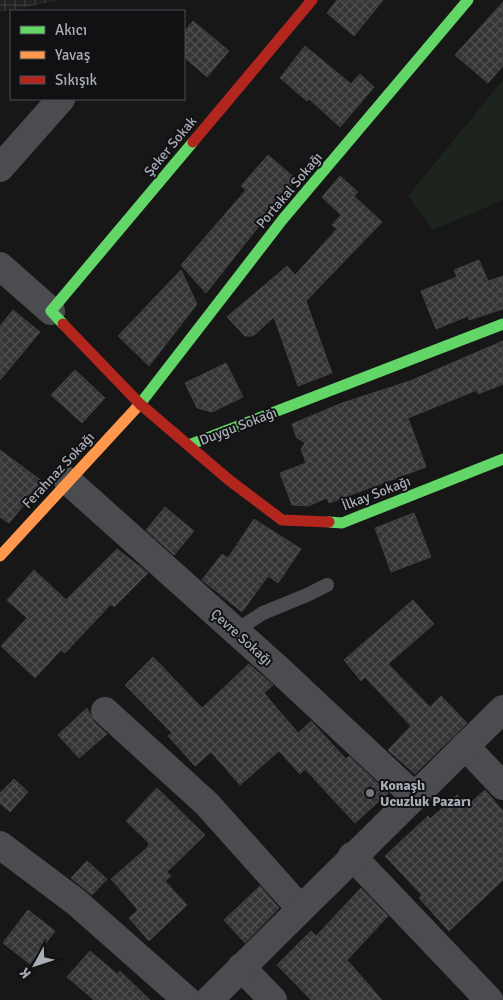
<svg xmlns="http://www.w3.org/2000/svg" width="503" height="1000" viewBox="0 0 503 1000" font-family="Signika,sans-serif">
<defs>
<pattern id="industrial-grid" width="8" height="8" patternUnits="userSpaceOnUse" patternTransform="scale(1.25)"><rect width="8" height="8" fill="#212123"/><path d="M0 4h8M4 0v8" fill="none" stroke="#3e3f41"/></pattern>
<pattern id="building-cross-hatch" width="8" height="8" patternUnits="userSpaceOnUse" patternTransform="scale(1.25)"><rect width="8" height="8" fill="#353536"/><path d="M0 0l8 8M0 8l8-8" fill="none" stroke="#4f5051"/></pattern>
</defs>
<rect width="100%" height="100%" fill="#171717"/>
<path fill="url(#industrial-grid)" d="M0,0h60l-60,12z"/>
<path fill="#1d241e" d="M503,80v120l-70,30 -25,-34z"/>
<g fill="url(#building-cross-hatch)" stroke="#3f4043">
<path d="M337,0h46l-29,36 -27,-23z"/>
<path d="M503,2v64l-15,17 -33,-28z"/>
<path d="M193,21l36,30 -22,26 -23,-20v-25z"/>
<path d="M305,46l46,38 9,-10 14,13 -34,40 -31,-28 -2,2 -27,-23z"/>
<path d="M268,155l28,24 -90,114 -25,-28 65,-75 -5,-4z"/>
<path d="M340,176l18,16 -4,4 28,26 -76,79 26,72 -34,13 -24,-69 -21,19h-8l-18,-19 60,-51 8,9 42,-46 -5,-4 9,-10 -19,-18z"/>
<path d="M479,260l9,21 15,-5v33l-34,11 -1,-4 -32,13 -15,-38 36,-14 -3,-7z"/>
<path d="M181,270l16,34 -48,62 -31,-30z"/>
<path d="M13,310l27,22 -40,48v-54z"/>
<path d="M503,341v43l-25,10 -1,-4 -69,28 18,49 -97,36 -2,-5 -19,8 -16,-1 -12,-32 26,-10 -5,-14 4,-6 -9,-6 -4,-13 50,-21 68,-22z"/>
<path d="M226,363l17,34 -31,15 -15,-4 -12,-25z"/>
<path d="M75,370l30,28 -23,25 -31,-28z"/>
<path d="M0,450l43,32 -34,41 -9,-6z"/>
<path d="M165,507l29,24 -20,24 -28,-25z"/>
<path d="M414,513l17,44 -40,15 -16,-44z"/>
<path d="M254,519l47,30 -23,34 -10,-7 -26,36 -40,-32 20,-26 6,4z"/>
<path d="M117,549l31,24 -34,34 -3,-3 -46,49 -4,-3 -26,28 -34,-32 26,-28 -20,-18 27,-30 32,30z"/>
<path d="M413,600l21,24 -46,40 42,43 11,-11 26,27 -52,51 -27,-24 23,-24 -46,-49 -4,4 -17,-21z"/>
<path d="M153,657l49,51 47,-44 24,21 -9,8 34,40 13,-12 35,38 3,-3 39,37 -33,30 -50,-54 -5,5 -21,-23 -39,34 -29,-33 -16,14 -27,-30 4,-3 -47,-48z"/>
<path d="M87,708l7,14 13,12 -28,24 -21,-23z"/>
<path d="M14,779l14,13 -18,20 -10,-9v-10z"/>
<path d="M157,788l48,47 -38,37 4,4 -6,5 22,24 -38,36 -20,-23 9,-8 -27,-31 37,-32 1,-4 -23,-22z"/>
<path d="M485,790l18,21v69l-54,51 -30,-33 3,-3 -37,-39 43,-40 2,3 27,-24 10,11z"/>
<path d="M87,861l20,18 -15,16 -21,-17z"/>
<path d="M260,886l19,22 -34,35 -21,-23z"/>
<path d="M361,888l27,28 -41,44 35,40h-71l-34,-35 34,-34 5,5z"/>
<path d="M28,910l27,21 -25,33 -27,-21z"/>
<path d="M90,951l27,23 3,-3 30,29h-56l-27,-23z"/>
</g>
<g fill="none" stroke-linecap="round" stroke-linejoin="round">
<path stroke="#4b4c50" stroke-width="14" d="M235,631l28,-18 44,-18 20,-10"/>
<g stroke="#4b4c50" stroke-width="28">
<path d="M0,168l61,-69"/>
<path d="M0,266l51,45"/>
<path d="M68,481l208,186 138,129"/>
<path d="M105,711l102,93 93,104"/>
<path d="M465,746l38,40"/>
<path d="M0,845l76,57 111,98"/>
<path d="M352,856l137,144"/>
<path d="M241,967l32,33"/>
<path d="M209,1000l294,-291"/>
</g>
<g stroke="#63d668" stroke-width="11">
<path d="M63,324l-12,-13 142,-169"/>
<path d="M140,404l143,-185 185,-219"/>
<path d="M189,445l314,-121"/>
<path d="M329,522l13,1 161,-64"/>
</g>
<path stroke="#ff974d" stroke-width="11" d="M0,556l140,-152"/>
<g stroke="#b3261e" stroke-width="11">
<path d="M193,142l119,-142"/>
<path d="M63,324l77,80 89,76 53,40 47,2"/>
</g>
</g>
<circle fill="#757880" stroke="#111113" stroke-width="2" cx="370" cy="793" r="5"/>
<g text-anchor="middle" stroke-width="4" stroke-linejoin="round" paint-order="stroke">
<g font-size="14" fill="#a8adb8" stroke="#111113">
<text transform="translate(170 146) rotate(-50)" y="5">Şeker Sokak</text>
<text transform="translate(289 190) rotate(-50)" y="5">Portakal Sokağı</text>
<text transform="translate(238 426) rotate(-21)" y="5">Duygu Sokağı</text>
<text transform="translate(58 470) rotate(-47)" y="5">Ferahnaz Sokağı</text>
<text transform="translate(376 493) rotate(-21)" y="5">İlkay Sokağı</text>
<text transform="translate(242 637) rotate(42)" y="5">Çevre Sokağı</text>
</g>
<g font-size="14" font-weight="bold" fill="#a8adb8" stroke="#111113" text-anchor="start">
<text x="380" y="790">Konaşlı<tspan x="380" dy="16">Ucuzluk Pazarı</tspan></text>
</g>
</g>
<rect x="10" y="10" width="175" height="90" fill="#111113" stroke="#4d4f55"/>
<rect x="20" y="26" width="25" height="8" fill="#63d668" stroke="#4d4f55"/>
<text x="55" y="35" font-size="15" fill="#a8adb8">Akıcı</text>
<rect x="20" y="51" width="25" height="8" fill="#ff974d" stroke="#4d4f55"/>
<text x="55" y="60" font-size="15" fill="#a8adb8">Yavaş</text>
<rect x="20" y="76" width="25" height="8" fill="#b3261e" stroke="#4d4f55"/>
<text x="55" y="85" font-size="15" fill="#a8adb8">Sıkışık</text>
<g transform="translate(35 965) rotate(230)" stroke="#111113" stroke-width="4" paint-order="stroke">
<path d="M0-4L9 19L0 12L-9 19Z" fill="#a8adb8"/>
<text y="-8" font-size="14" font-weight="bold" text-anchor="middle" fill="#a8adb8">K</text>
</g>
</svg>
